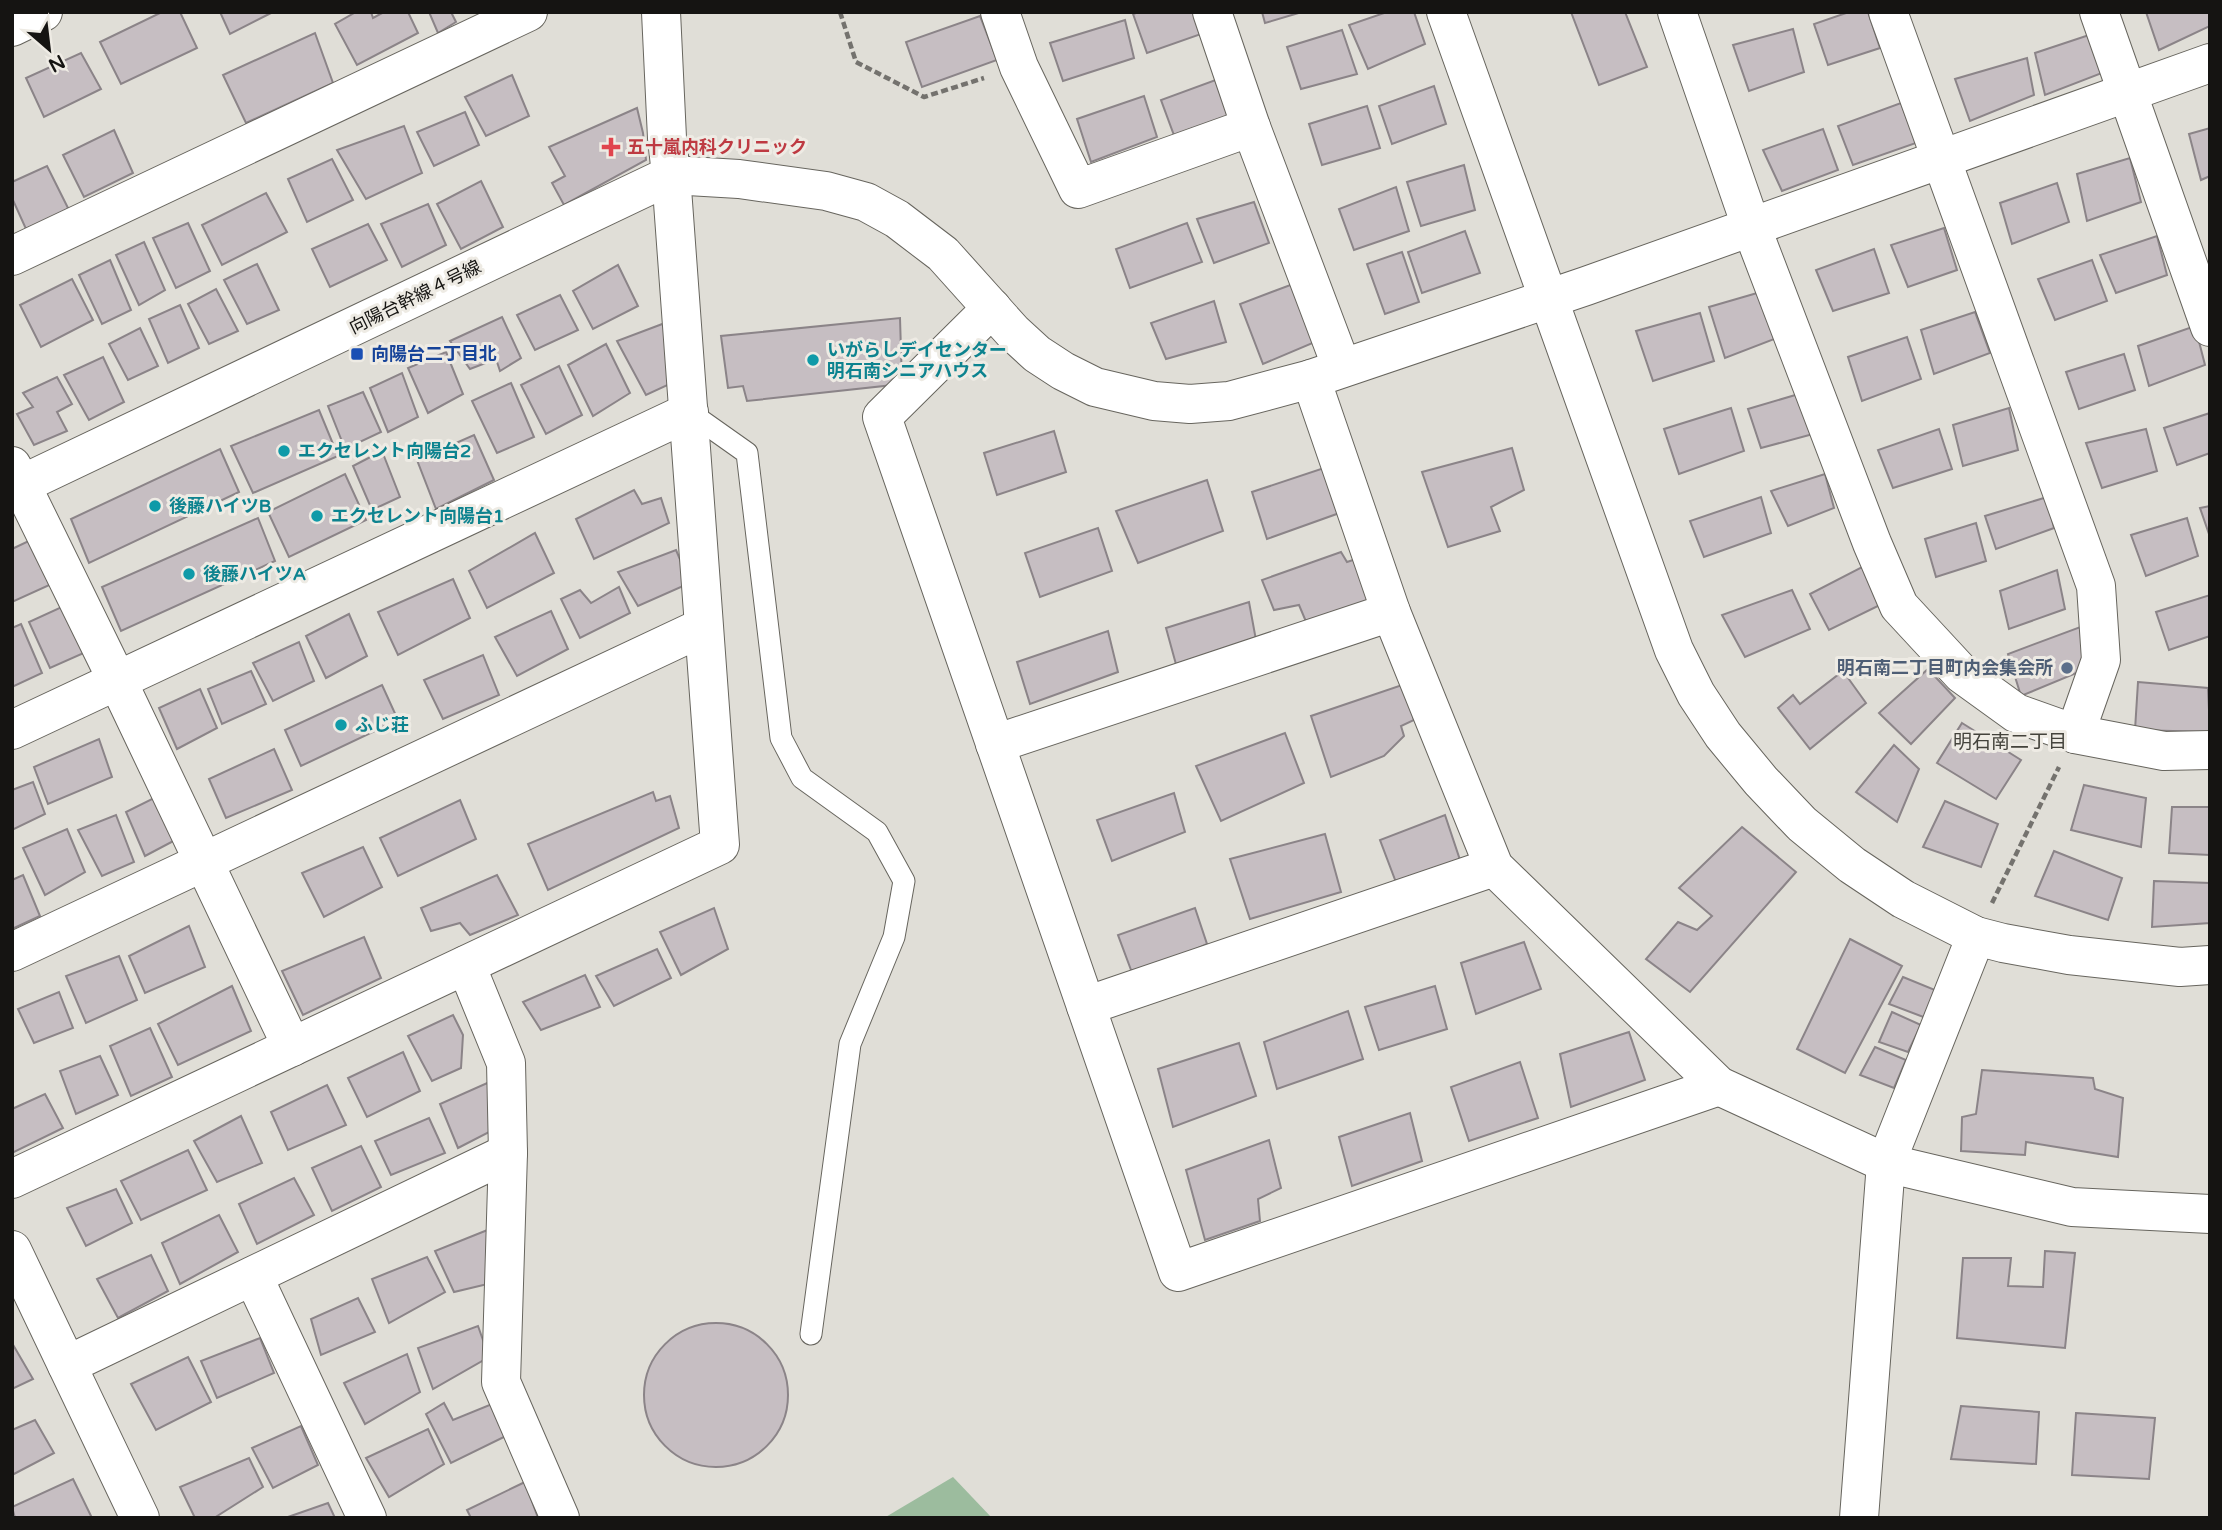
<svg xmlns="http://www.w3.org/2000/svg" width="2222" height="1530" viewBox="0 0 2222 1530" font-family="'Varela Round','Noto Sans JP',sans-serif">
<rect width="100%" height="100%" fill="#e0ded7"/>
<path fill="#9cbc9e" d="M953,1477l39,41h-108z"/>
<g fill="#c6bec2" stroke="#8b8488" stroke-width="2">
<path d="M162,12h18l17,36 -76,36 -21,-42z"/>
<path d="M220,12h53l-43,22z"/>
<path d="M356,12h15l2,6 11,-6h24l10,21 -61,32 -22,-41z"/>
<path d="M429,12h22l5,10 -18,11z"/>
<path d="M1139,12h58l7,21 -57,20 -14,-39z"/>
<path d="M1262,12h40l-37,11z"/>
<path d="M1387,12h27l11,32 -57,25 -19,-44z"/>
<path d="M1571,12h54l22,55 -48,18z"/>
<path d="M1849,12h19l12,36 -52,17 -14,-41z"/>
<path d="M2146,12h63l1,14 -51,24z"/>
<path d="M980,16l17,44 -75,27 -16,-45z"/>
<path d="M1125,20l9,38 -71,23 -13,-38z"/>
<path d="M1793,29l11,43 -55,19 -16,-46z"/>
<path d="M1342,30l15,44 -56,15 -14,-42z"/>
<path d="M315,33l18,50 -87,40 -23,-48z"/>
<path d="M2089,35l13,38 -57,22 -10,-42z"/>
<path d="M81,53l20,36 -57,28 -18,-39z"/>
<path d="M2027,58l7,37 -64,26 -15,-42z"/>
<path d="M512,75l17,41 -43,20 -21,-39z"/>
<path d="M1221,78l12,41 -58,19 -14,-38z"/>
<path d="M1434,86l12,38 -54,20 -13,-38z"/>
<path d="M1144,96l13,41 -66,25 -14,-43z"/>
<path d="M1901,103l15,40 -63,22 -15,-39z"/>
<path d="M1367,106l13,42 -58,17 -13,-41z"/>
<path d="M637,108l6,25 3,27 -82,45 -12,-22 13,-7 -16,-29z"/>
<path d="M465,112l14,33 -45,21 -17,-34z"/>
<path d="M404,126l18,47 -56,26 -29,-49z"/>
<path d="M2210,128v48l-9,4 -12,-46z"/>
<path d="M1823,129l15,41 -56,21 -19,-41z"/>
<path d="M114,130l19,43 -49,24 -21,-42z"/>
<path d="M2130,158l11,44 -54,19 -10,-47z"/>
<path d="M332,159l21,41 -46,22 -19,-43z"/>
<path d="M1464,165l11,45 -54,16 -14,-44z"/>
<path d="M47,166l22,44 -43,19 -14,-31v-16z"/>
<path d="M481,181l22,46 -42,22 -24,-45z"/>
<path d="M2057,183l12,39 -57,22 -12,-41z"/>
<path d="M1396,187l13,44 -55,19 -15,-41z"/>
<path d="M266,193l21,39 -65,33 -20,-40z"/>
<path d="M1254,202l15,41 -55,20 -17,-44z"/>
<path d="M428,204l18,41 -44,22 -21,-43z"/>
<path d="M188,223l22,48 -34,17 -23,-50z"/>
<path d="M1187,223l15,39 -72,26 -14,-39z"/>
<path d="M368,224l19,36 -57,27 -18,-38z"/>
<path d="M1944,228l13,42 -49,17 -17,-42z"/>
<path d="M1465,231l15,42 -58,20 -14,-41z"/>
<path d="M2157,236l10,39 -51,18 -16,-38z"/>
<path d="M144,242l21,48 -26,15 -23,-50z"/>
<path d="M1874,249l15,44 -56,18 -17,-41z"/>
<path d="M1402,252l17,50 -34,12 -18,-50z"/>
<path d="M110,260l21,50 -29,14 -23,-49z"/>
<path d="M2092,260l15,41 -52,19 -17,-41z"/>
<path d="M257,264l22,46 -32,14 -23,-44z"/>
<path d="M618,265l20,41 -45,23 -20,-38z"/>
<path d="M72,279l21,41 -52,27 -21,-42z"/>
<path d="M1293,284l22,58 -52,22 -23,-60z"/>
<path d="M216,289l22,42 -29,13 -21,-40z"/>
<path d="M1764,291l13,47 -52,20 -16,-51z"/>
<path d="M560,295l18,35 -43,20 -18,-35z"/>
<path d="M1214,301l12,41 -60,17 -15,-36z"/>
<path d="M180,305l19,43 -31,15 -19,-44z"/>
<path d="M1975,312l15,41 -56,21 -13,-44z"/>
<path d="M1700,313l14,48 -61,20 -17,-50z"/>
<path d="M502,317l19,41 -21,13 -4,-12 -26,10 -20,-28z"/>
<path d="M900,318l2,66 -155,17 -4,-15 -15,2 -7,-52z"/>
<path d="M665,323l7,60 -26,12 -29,-54z"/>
<path d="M2195,326l10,39 -56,21 -11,-40z"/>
<path d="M140,328l18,38 -30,14 -19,-36z"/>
<path d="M1907,337l14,42 -59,22 -14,-44z"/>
<path d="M606,344l24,49 -37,23 -25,-51z"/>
<path d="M446,352l17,42 -35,19 -20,-45z"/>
<path d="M2124,354l11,36 -56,19 -13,-37z"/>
<path d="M103,357l21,45 -35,18 -25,-45z"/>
<path d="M559,366l23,49 -36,19 -25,-49z"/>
<path d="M402,373l16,44 -30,15 -18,-44z"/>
<path d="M57,377l15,27 -15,8 10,19 -33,14 -17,-31 16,-7 -10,-14z"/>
<path d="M511,383l23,54 -37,16 -25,-52z"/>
<path d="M363,392l18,40 -36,17 -17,-43z"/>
<path d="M1802,393l11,41 -52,14 -13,-39z"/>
<path d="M1731,408l13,43 -65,23 -15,-45z"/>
<path d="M2009,408l9,42 -55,16 -10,-41z"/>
<path d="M319,410l19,46 -85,37 -22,-47z"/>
<path d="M2210,413v40l-33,12 -13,-37z"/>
<path d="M1939,429l13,40 -59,19 -15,-38z"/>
<path d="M2146,429l11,42 -55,17 -16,-45z"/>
<path d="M1054,431l12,41 -69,23 -13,-42z"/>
<path d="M474,435l20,45 -58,29 -19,-49z"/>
<path d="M1512,448l12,42 -33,17 9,24 -52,16 -26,-75z"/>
<path d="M220,449l19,43 -150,71 -18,-44z"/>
<path d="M382,451l18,46 -28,13 -19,-44z"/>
<path d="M1333,465l12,46 -78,28 -15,-47z"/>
<path d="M345,474l21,46 -77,37 -21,-45z"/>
<path d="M1825,474l9,34 -46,18 -17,-35z"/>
<path d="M1207,480l16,51 -85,32 -22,-52z"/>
<path d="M634,490l8,14 19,-6 8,25 -75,36 -18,-40z"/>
<path d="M1761,497l10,36 -67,24 -14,-36z"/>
<path d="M2047,497l7,31 -58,21 -11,-33z"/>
<path d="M2210,506v31l-10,-29z"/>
<path d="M258,518l17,43 -154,70 -19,-44z"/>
<path d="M2187,518l11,38 -52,20 -15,-41z"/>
<path d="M1976,523l10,38 -50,16 -11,-38z"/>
<path d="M1098,528l14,43 -72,26 -15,-44z"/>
<path d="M535,533l19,40 -67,35 -18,-37z"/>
<path d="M37,537l19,45 -44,20v-53z"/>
<path d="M676,550l14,33 -52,23 -20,-34z"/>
<path d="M1341,552l6,10 18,-6 11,43 -69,25 -8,-19 -25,5 -12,-30z"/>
<path d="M1864,566l18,38 -53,26 -19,-36z"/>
<path d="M2057,570l8,39 -56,20 -9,-38z"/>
<path d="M453,579l17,39 -72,37 -20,-43z"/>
<path d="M619,587l11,26 -50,25 -19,-39 19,-9 11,13z"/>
<path d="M1792,590l18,39 -65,28 -23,-42z"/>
<path d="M2210,595v41l-41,14 -13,-38z"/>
<path d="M1249,602l7,38 -79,28 -11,-40z"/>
<path d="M66,605l20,47 -36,16 -21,-46z"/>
<path d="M551,611l17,38 -51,27 -22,-39z"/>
<path d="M349,614l18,42 -41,22 -20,-42z"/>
<path d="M21,624l21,49 -30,14v-59z"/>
<path d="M2083,626l8,41 -70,29 -13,-42z"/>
<path d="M1108,631l10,41 -88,32 -13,-42z"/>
<path d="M299,642l15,39 -41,20 -20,-38z"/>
<path d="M483,655l16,40 -56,24 -19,-39z"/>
<path d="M1928,669l27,29 -44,46 -32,-31z"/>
<path d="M251,671l15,33 -44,20 -14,-35z"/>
<path d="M1843,671l23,32 -56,46 -32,-41 15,-13 7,9z"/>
<path d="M2138,682l70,6 2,44 -75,-2z"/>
<path d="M1405,684l9,36 -13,6 3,10 -20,20 -53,21 -20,-61z"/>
<path d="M382,685l16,35 -97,46 -16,-36z"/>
<path d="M200,689l17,39 -40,21 -18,-41z"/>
<path d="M1962,723l59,37 -25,39 -59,-36z"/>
<path d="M1285,733l19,50 -83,38 -25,-55z"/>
<path d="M99,739l13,38 -64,27 -14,-37z"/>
<path d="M1894,745l25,24 -22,53 -41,-30z"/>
<path d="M274,749l18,41 -66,28 -17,-39z"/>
<path d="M33,782l12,32 -33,16v-40z"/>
<path d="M2084,785l62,13 -5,49 -70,-17z"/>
<path d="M653,792l3,9 14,-5 9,32 -131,62 -20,-46z"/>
<path d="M1174,793l11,39 -73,29 -15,-41z"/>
<path d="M162,794l19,43 -36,19 -19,-44z"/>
<path d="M460,800l16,39 -78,37 -18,-38z"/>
<path d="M1945,801l53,23 -17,43 -58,-20z"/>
<path d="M2172,807h38v48l-41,-2z"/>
<path d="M116,815l18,47 -32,14 -24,-46z"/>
<path d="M1445,815l15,45 -63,25 -17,-45z"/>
<path d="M1742,827l54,45 -106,120 -44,-33 32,-37 19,8 15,-14 -33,-28z"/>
<path d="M67,829l18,43 -40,23 -22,-47z"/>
<path d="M1325,834l16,58 -91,27 -20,-60z"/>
<path d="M363,847l19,40 -58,30 -22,-44z"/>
<path d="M2054,851l68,27 -14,42 -73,-24z"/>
<path d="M23,875l17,41 -28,13v-49z"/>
<path d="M497,875l21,40 -48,20 -10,-12 -29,8 -10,-23z"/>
<path d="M2154,881l56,2v40l-58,4z"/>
<path d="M714,908l14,41 -47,26 -21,-43z"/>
<path d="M1195,908l12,36 -73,34 -16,-43z"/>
<path d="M189,926l16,41 -60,26 -16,-37z"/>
<path d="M364,937l17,41 -78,37 -21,-44z"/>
<path d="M1850,939l52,27 -57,107 -48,-24z"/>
<path d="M1524,942l17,47 -65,25 -15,-51z"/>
<path d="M657,949l14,29 -57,28 -18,-30z"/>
<path d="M119,956l18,44 -51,23 -20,-47z"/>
<path d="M585,975l15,32 -59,23 -18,-28z"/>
<path d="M1903,977l32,13 -9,28 -37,-14z"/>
<path d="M232,986l19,45 -73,34 -20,-41z"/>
<path d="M1435,986l12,43 -68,21 -14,-43z"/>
<path d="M59,992l14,36 -39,15 -16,-34z"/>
<path d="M1348,1011l15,48 -86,30 -13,-47z"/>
<path d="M1892,1012l29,13 -13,27 -29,-10z"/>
<path d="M453,1015l10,20 -2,33 -29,13 -24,-45z"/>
<path d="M150,1028l22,49 -41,19 -21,-50z"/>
<path d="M1629,1032l16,48 -74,27 -11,-53z"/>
<path d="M1239,1043l17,53 -83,31 -15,-58z"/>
<path d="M1875,1047l31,13 -12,28 -34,-13z"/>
<path d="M403,1052l17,39 -53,26 -19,-39z"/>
<path d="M100,1056l18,39 -42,19 -16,-43z"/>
<path d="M1520,1062l18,56 -69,23 -18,-54z"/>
<path d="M1982,1070l111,8 2,11 28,9 -5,59 -92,-15 -1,13 -64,-4 1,-34 14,-3z"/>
<path d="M494,1080l5,47 -41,21 -18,-44z"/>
<path d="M327,1085l19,40 -58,25 -17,-38z"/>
<path d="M45,1094l18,34 -51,25v-44z"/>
<path d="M1410,1113l12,48 -70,25 -13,-49z"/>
<path d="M241,1116l21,47 -45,19 -23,-41z"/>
<path d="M429,1118l16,35 -54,22 -16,-34z"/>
<path d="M1269,1140l12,48 -23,11 2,22 -55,19 -19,-70z"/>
<path d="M361,1146l20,41 -49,24 -20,-43z"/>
<path d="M188,1150l19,40 -66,30 -20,-39z"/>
<path d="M294,1178l20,37 -57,29 -18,-40z"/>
<path d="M116,1189l16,34 -46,23 -19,-38z"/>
<path d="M219,1215l19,37 -58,32 -18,-41z"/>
<path d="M490,1229l6,53 -42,10 -19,-41z"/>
<path d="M2045,1251l30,2 -10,95 -108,-10 6,-80h48l-3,28 35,1z"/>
<path d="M151,1255l17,36 -50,27 -21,-39z"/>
<path d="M427,1257l18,35 -56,31 -17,-44z"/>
<path d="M358,1298l17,34 -54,23 -10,-36z"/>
<circle cx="716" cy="1395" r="72"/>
<path d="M478,1326l11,31 -56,32 -15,-41z"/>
<path d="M260,1338l14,35 -57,25 -16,-37z"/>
<path d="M12,1343l21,36 -21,10z"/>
<path d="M407,1354l13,38 -55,32 -21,-41z"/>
<path d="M188,1357l23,45 -55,28 -25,-46z"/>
<path d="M444,1403l9,17 39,-16 16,31 -57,28 -25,-49z"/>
<path d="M1961,1406l78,6 -3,52 -85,-5z"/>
<path d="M2076,1413l79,5 -6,61 -77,-4z"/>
<path d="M35,1420l19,33 -42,22v-45z"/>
<path d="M301,1426l17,39 -45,23 -21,-40z"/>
<path d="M428,1429l16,35 -55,33 -23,-39z"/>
<path d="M249,1458l14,29 -49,31h-19l-15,-31z"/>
<path d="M73,1479l19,39h-77l-3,-11z"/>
<path d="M525,1482l13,36h-67l-4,-8z"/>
<path d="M328,1503l7,15h-50z"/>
</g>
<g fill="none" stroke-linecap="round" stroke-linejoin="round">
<g stroke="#67655e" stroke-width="23">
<path id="lane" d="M689,412l58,41 34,285 21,40 75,54 27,49 -10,56 -44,107 -39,290"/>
</g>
<g stroke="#67655e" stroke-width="40">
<g id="street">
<path d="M1000,12l19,55 59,122 173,-62"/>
<path d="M1212,12l39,115 91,241"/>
<path d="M1677,12l74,214 121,317 27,63 63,68 54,39 59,21 89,17 46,-1"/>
<path d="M1888,12l208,574 5,74 -26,74"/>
<path d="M2099,12l111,315"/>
<path d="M12,27l31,-15"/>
<path d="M12,256l516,-244"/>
<path d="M992,308l-110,109 296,855 541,-186"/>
<path d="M1311,379l80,233 103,255 225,219 167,77 186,44 138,7"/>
<path d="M12,466l105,214 175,367"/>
<path d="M12,730l677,-318"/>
<path d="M995,744l396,-132"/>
<path d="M12,952l691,-325"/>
<path d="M466,965l40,98 2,90 -7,229 59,136"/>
<path d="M1086,1006l408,-139"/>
<path d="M12,1179l708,-334 -49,-670"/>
<path d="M253,1276l114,242"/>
<path d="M67,1365l441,-212"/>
<path d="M1859,1518l27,-355 90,-227"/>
</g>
</g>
<g stroke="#67655e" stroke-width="40">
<g id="secondary">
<path d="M1446,12l228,638 22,44 27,41 38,46 41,43 50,41 51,34 73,37 27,7 66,12 111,12 30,-2"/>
<path d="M671,175l68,4 87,12 40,11 31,17 46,35 70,78 24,22 26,17 32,16 59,14 36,3 39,-3 82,-22 275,-93 624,-223"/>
<path d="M12,489l659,-314 -4,-37 -6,-126"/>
<path d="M12,1250l128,268"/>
</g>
</g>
<g stroke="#74726e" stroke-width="4.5" stroke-dasharray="7 3.5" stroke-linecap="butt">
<path d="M840,12l16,50 68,35 60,-19"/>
<path d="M1992,903l67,-136"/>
</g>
<use href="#lane" stroke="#fff" stroke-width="21"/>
<use href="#street" stroke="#fff" stroke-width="38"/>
<use href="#secondary" stroke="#fff" stroke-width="38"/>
</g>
<path fill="#e0444e" stroke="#eeebe4" stroke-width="2.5" d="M607.5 136.5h7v7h7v7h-7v7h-7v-7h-7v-7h7z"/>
<rect fill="#1a4fb4" stroke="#eeebe4" stroke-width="2.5" x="350" y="347" width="14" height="14" rx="3.5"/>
<g fill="#0f9aa8" stroke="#eeebe4" stroke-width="2.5">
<circle cx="813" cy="360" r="7"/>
<circle cx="284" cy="451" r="7"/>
<circle cx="155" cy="506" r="7"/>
<circle cx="317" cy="516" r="7"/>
<circle cx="189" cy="574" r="7"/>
<circle cx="341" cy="725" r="7"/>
</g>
<circle fill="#5c6f8a" stroke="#eeebe4" stroke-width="2.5" cx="2067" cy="668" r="7"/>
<g text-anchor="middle" stroke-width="6" stroke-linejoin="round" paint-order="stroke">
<g font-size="18" font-weight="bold" fill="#be3a42" stroke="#eeebe4" text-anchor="start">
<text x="627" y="153">五十嵐内科クリニック</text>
</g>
<g font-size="18" fill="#151412" stroke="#eeebe4">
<text transform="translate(415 297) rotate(-26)" y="6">向陽台幹線４号線</text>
</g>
<g font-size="18" font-weight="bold" fill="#0d838f" stroke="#eeebe4" text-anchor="start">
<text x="827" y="356">いがらしデイセンター<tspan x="827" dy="21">明石南シニアハウス</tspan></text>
<text x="298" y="457">エクセレント向陽台2</text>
<text x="169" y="512">後藤ハイツB</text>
<text x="331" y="522">エクセレント向陽台1</text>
<text x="203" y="580">後藤ハイツA</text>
<text x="355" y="731">ふじ荘</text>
</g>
<g font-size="18" font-weight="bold" fill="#164399" stroke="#eeebe4" text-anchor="start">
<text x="371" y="360">向陽台二丁目北</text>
</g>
<g font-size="18" font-weight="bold" fill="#4e5e75" stroke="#eeebe4" text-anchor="end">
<text x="2053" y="674">明石南二丁目町内会集会所</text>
</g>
<g font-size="19" fill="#44433c" stroke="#eeebe4">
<text x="2010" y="748">明石南二丁目</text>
</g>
</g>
<rect width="2222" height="1530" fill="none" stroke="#151412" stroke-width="28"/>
<g transform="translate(49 49) rotate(152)" stroke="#eeebe4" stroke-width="5" paint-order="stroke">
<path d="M0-5L12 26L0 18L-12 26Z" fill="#151412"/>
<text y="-10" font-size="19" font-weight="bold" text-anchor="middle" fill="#151412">N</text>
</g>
</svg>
